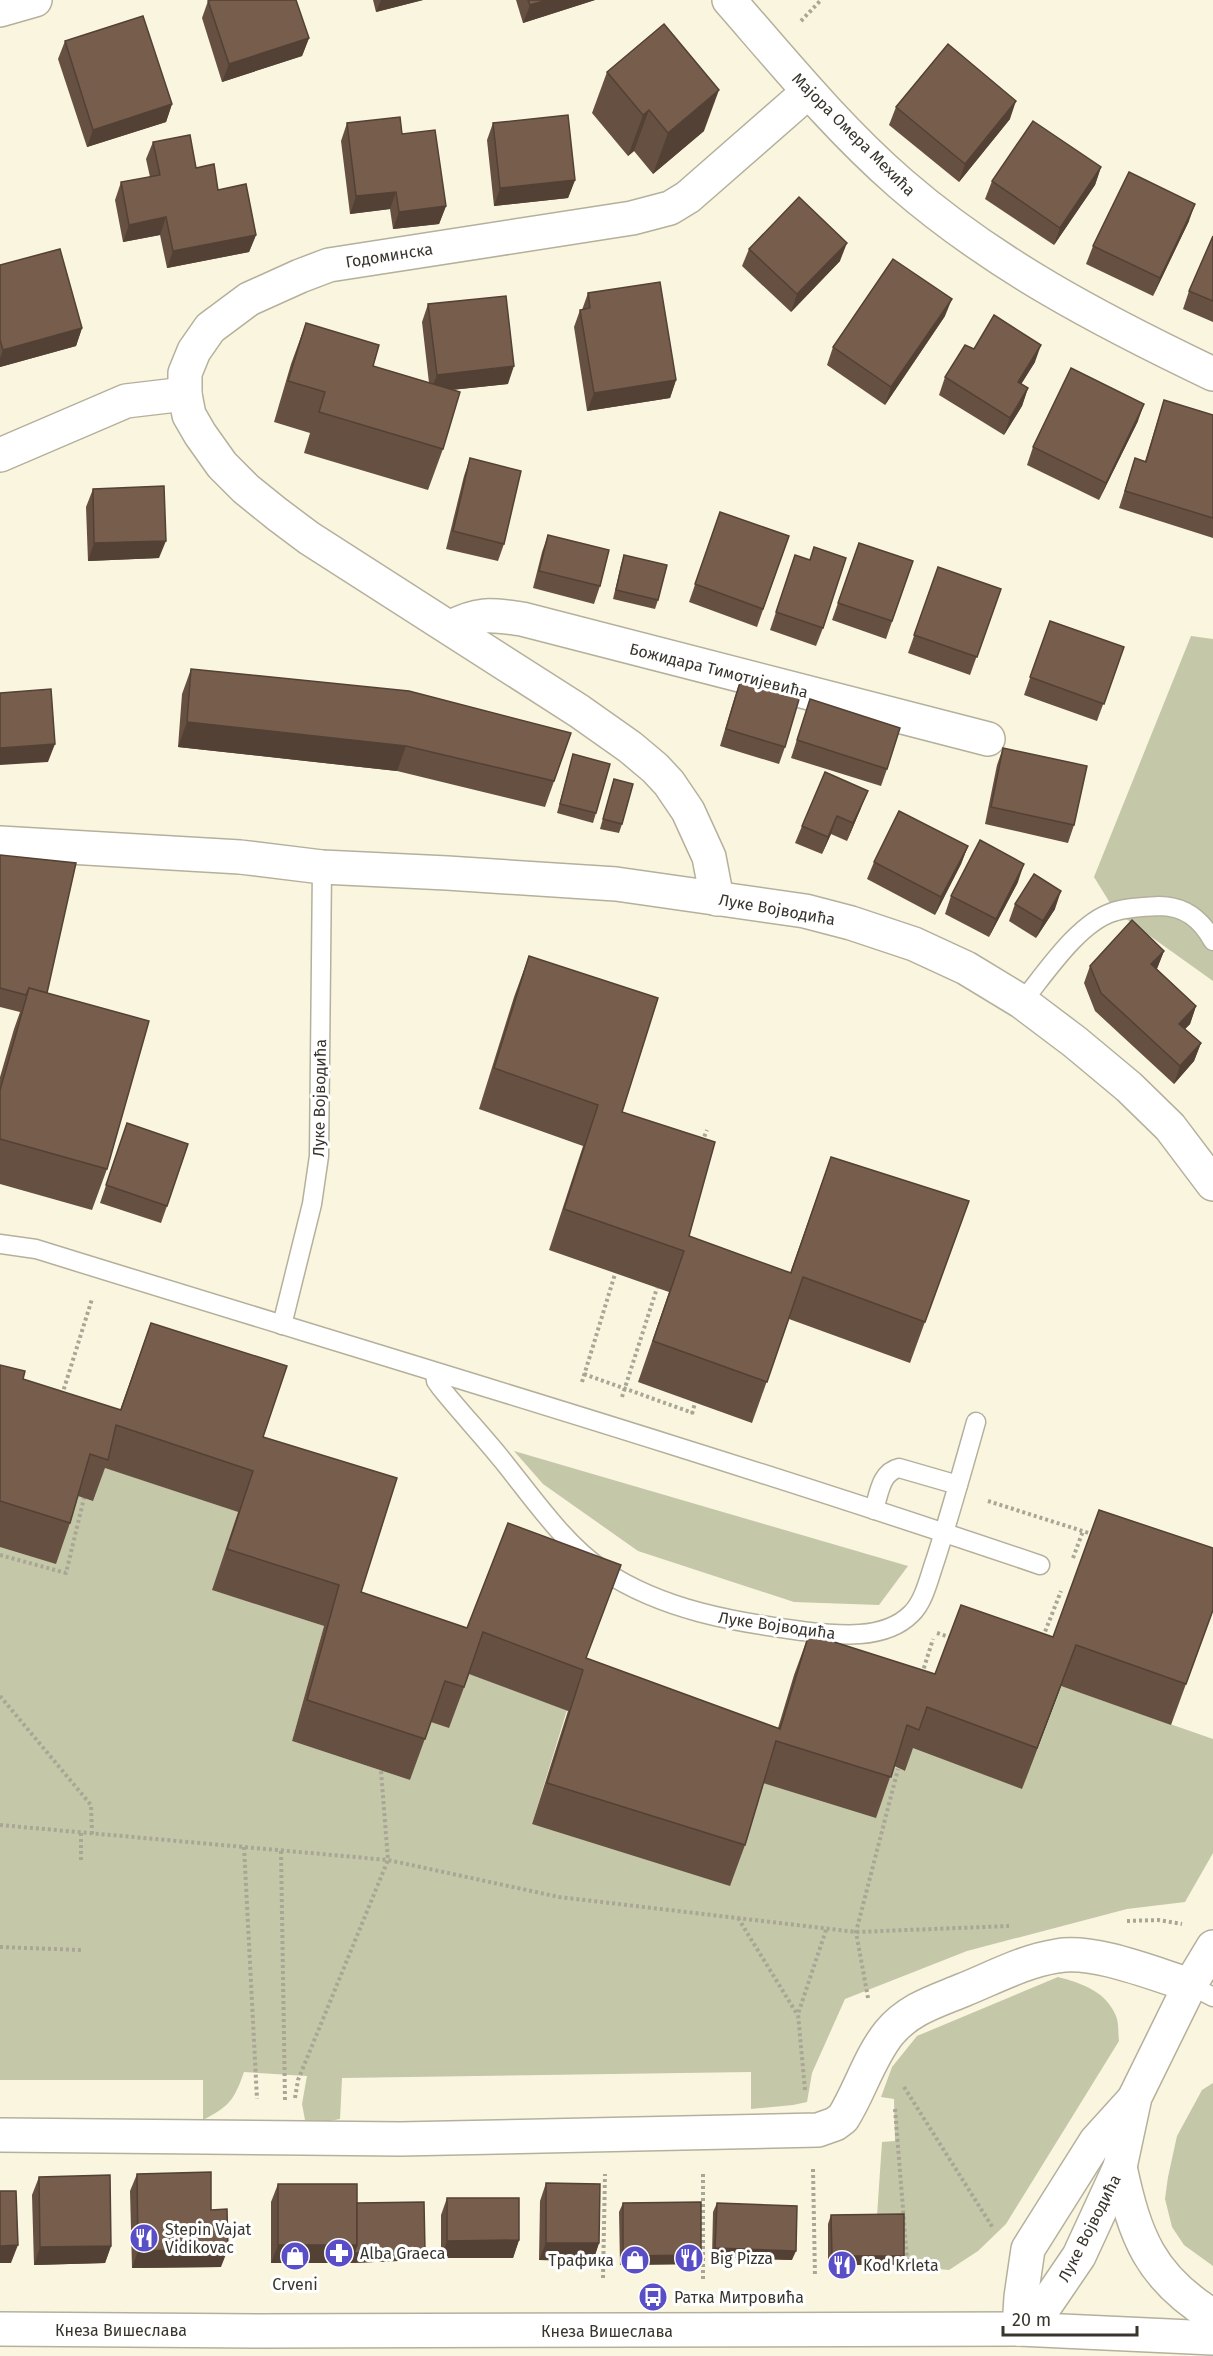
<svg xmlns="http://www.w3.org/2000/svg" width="1213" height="2356" viewBox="0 0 1213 2356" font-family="'Fira Sans',sans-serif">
<rect width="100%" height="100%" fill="#faf5df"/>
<g fill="#c4c7a8">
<path d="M1191,636l22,3v342l-98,-70 -21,-34z"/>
<path d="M514,1451l394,115 -29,39 -85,-3 -156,-51 -95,-67z"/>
<path d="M101,1466l137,46 -25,78 111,36 -32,115 118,39 20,-58 38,-49 99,37 -35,114 229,-42 131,-16 13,5 7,-23 149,-62 152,53v114l-28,49 -58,7 -160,42 -122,48 -33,74 -5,29 -14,3 -42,4v-37l-409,6 -2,41 -21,4 -14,-3 -3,-16 5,-28 -63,-4c-10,28 -14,34 -41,48v-40h-203v-534l75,-51z"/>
<path d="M1058,1977c23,6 48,14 58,39 3,7 2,17 3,25l-113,183 -28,27 -29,19 -45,-4v-48l-27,-2 5,-74 13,-1 -1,-42 -13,-2 11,-30 25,-31z"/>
<path d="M1213,2083v183l-29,-21 -12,-18 -7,-28 3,-22 9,-41 25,-46z"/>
</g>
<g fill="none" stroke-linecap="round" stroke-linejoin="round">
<g stroke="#b5b09c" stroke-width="21">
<g id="lane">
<path d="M1022,1002c23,-28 56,-79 91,-90 14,-5 31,-5 46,-6 26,0 42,13 54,35"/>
<path d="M0,1244l36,5c335,104 672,203 1004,316"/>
<path d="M282,1325l30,-121 7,-48 3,-289"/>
<path d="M435,1373l1,8 5,7c20,25 42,48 62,73 29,36 62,84 101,110 59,39 130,51 198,60 34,4 82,10 109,-17 13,-12 18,-36 24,-53 15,-46 28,-93 41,-139"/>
<path d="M874,1510c5,-17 7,-38 25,-42l59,17"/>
<path d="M1190,1985l23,12"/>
</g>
</g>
<g stroke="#b5b09c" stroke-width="36">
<g id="street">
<path d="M729,0c55,63 108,128 171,183 93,81 202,138 313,191"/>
<path d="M0,10l35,-10"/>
<path d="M0,455l126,-54 59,-7"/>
<path d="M451,627c29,-15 40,-12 71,-8l466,120"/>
<path d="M0,843l240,14 82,10 125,6 169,11 189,27 46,12 63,21 52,24 56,34 53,40 54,45 41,40 43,57"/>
<path d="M717,899l-8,-42 -21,-46 -19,-28 -14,-15 -25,-21 -51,-36 -270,-173 -32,-24 -31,-25 -24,-24 -22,-31 -11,-19 -4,-21v-21l9,-22 16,-23 39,-29 51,-23 29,-11 303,-47 38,-10 18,-11 120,-105"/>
<path d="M0,2135l400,4 418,-9 17,-6 8,-6c17,-27 26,-60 46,-85 20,-24 45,-31 74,-43 30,-12 61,-29 94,-34 37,-7 97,18 133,29"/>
<path d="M1019,2329l28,-26 32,-47 41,-89 15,-70 55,-112 23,-38"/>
<path d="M1019,2329l2,-32 7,-48 68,-108 38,-42"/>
</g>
</g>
<g stroke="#b5b09c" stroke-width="36">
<g id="secondary">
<path d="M1120,2167c15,70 30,110 93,149"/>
<path d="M0,2329l258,2 761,-2 194,9"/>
</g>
</g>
<g stroke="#aaa696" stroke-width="4" stroke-dasharray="3 3" stroke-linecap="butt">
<path d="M801,21l20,-21"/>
<path d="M702,1142l5,-12"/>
<path d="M584,1374l109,39"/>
<path d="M582,1382l33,-108"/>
<path d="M62,1395l30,-96"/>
<path d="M622,1397l35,-109"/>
<path d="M692,1414l3,-11"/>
<path d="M988,1501l107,34"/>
<path d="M0,1555l66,18 18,-75"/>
<path d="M1073,1558l10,-27"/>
<path d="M937,1633l15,5"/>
<path d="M1043,1637l18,-46"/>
<path d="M922,1674l11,-35"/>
<path d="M0,1696l91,109 1,29"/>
<path d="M0,1825l388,35 171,37 297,35 153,-6"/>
<path d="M244,1847l13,252"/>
<path d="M281,1851l4,249"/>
<path d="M81,1860v-27"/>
<path d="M738,1918l59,96"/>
<path d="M1127,1921l31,-1 24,4"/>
<path d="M0,1947l81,3"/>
<path d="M868,1998l-12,-66 42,-163"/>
<path d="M904,2087l89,141"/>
<path d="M805,2090l-7,-76 29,-87"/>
<path d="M295,2098l3,-18 90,-220 -7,-89"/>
<path d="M895,2109l13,162"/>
<path d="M813,2169l2,108"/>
<path d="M603,2278l2,-104"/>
<path d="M703,2279v-107"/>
</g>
<use href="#lane" stroke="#fff" stroke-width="18"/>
<use href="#street" stroke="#fff" stroke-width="33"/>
<use href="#secondary" stroke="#fff" stroke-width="33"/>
</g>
<g fill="#665041">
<path d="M373,0h50l-47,12z"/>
<path d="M516,0h79l-72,23z"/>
<path d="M208,1l101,37 -7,18 -80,26 -20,-64z"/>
<path d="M65,41l107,63 -6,18 -79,25 -29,-88z"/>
<path d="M607,72l97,59 -51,43 -19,-23 -6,5 -36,-43z"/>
<path d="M896,107l114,12 -51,63 -70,-57z"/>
<path d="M347,123l55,11 44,72 -7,18 -46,5 -3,-20 -40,5 -9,-73z"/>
<path d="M493,123l82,57 -7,18 -74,8 -7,-66z"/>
<path d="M153,142l43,26 22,22 38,45 -7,17 -82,16 -7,-33 -37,7 -8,-42 6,-18 29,-5 -4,-18z"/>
<path d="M1101,167l-6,18 -41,60 -69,-46 7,-18z"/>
<path d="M1189,221l-36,75 -67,-32 7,-18z"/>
<path d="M1213,236v86l-30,-13 6,-18z"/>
<path d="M749,249l91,12 -49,51 -49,-46z"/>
<path d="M0,265l82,63 -6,18 -76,21z"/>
<path d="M588,293l88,87 -6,18 -83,13 -13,-84 6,-17h2z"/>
<path d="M428,304l80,80 -56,6 -9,59 -15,41 -124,-37 6,-20 -36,-11 17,-58 15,-41 67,43 56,17 -7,-61z"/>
<path d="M945,316l-60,89 -58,-40 6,-18z"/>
<path d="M974,349l61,13 -14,22 7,4 -6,18 -18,29 -65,-40 6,-18z"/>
<path d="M1164,400l49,15v123l-94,-30 16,-50 10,3z"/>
<path d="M1138,421l-39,79 -72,-35 6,-18z"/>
<path d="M470,458l34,86 -6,17 -52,-12 18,-73z"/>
<path d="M93,489l66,69 -71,3 -2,-54z"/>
<path d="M720,512l69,24 -32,91 -68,-25z"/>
<path d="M548,535l52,51 -6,18 -61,-16 9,-36z"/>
<path d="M859,543l54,18 -27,78 -54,-19z"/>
<path d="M624,555l34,45 -3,9 -42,-10 8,-34z"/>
<path d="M795,555l28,73 -7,18 -46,-16z"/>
<path d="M938,567l63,22 -31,86 -62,-22z"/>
<path d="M1050,621l74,26 -27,74 -73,-26z"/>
<path d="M191,669l380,64 -26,74 -148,-36 -219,-24 4,-53z"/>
<path d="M741,679l44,68 -6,17 -59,-18 15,-50z"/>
<path d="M810,699l77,70 -6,17 -90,-28z"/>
<path d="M1003,748l71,77 -6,18 -83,-19 12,-59z"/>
<path d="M573,754l23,59 -3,10 -36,-10z"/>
<path d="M614,779l8,45 -3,9 -19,-4z"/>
<path d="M861,808l-14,33 -16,-7 -9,20 -27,-11 7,-17z"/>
<path d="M968,846l-7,18 -26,51 -68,-36 7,-17z"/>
<path d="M0,855l107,314 -15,41 -92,-26v-107l14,-48 6,-17 -20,-5z"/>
<path d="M1018,882l-29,55 -44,-23 6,-18z"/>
<path d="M1015,904l40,5 -19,29 -27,-17z"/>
<path d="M1164,951l-7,18 39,37 -6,18 -5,5 16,14 -7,18 -20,23 -79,-73 -11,-28 6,-17z"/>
<path d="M529,956l93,156 67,124 101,37 41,-116 138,44 -59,162 -121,-44 -37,104 -114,-41 31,-90 -120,-42 34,-104 -104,-37 35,-112z"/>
<path d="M127,1123l40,83 -6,17 -61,-20z"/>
<path d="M151,1323l112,114 98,155 106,36 119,30 192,70 16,-53 15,-41 126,40 118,-37 160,-27 -42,115 -110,-39 -39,103 -109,-41 -8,23 -11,-5 -18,52 -113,-35 -18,62 -15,41 -198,-62 36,-113 -99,-37 -20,54 -18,-6 -21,58 -118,-39 32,-115 -112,-36 26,-78 -133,-44 -12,33 -15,-5 -8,27 -14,41 -56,-17v-182l23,14 97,31z"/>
<path d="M137,2174l74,36 10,57 -89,1 -2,-77z"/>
<path d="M39,2177l72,69 -6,17 -71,2 -2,-70z"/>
<path d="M546,2183l53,60 -6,18 -54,-1 1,-59z"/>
<path d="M278,2184l147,67 -4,9 -70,3h-80v-61z"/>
<path d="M447,2198l72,42 -6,18h-72v-43z"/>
<path d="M623,2203l74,61 -77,1 -1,-53z"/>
<path d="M717,2203l75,57 -80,-3 1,-45z"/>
<path d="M831,2215l73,41 -3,9h-73v-41z"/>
</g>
<g fill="#534135">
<path d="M381,0h42l-47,12z"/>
<path d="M547,0h48l-72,23 7,-18z"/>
<path d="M309,38l-7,18 -80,26 7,-18z"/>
<path d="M719,90l-15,41 -51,43 15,-41z"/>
<path d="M1016,101l-6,18 -51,63 6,-18z"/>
<path d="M172,104l-6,18 -79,25 6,-17z"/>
<path d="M649,110l-15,41 -6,5 15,-41z"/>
<path d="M1101,167l-6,18 -41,60 6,-17z"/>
<path d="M575,180l-7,18 -74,8 6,-18z"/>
<path d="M396,192l-6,17 -40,5 6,-18z"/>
<path d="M1195,204l-6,17 -36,75 7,-18z"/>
<path d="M446,206l-7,18 -46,5 6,-17z"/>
<path d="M166,217l-6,18 -37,7 6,-17z"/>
<path d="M256,235l-7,17 -82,16 6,-17z"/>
<path d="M847,243l-7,18 -49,51 6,-18z"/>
<path d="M952,299l-7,17 -60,89 6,-18z"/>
<path d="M82,328l-6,18 -76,21v-9l3,-8z"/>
<path d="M1041,345l-6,17 -23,37 6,-17z"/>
<path d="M514,366l-6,18 -78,8 7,-17z"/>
<path d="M676,380l-6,18 -83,13 7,-18z"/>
<path d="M1028,388l-6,18 -18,29 6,-17z"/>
<path d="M1144,404l-6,17 -39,79 7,-17z"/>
<path d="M166,541l-7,17 -71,3 6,-18z"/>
<path d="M187,722l219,24 -9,25 -219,-24z"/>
<path d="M55,744l-7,18 -48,3v-17z"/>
<path d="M868,791l-7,17 -14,33 6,-18z"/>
<path d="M837,816l-6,18 -9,20 6,-17z"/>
<path d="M968,846l-7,18 -26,51 6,-18z"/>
<path d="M1024,864l-6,18 -29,55 7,-18z"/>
<path d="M1061,891l-6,18 -19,29 7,-17z"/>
<path d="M1164,951l-7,17 -12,14 6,-18z"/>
<path d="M1196,1006l-6,18 -17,17 6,-17z"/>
<path d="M1201,1043l-7,18 -20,23 6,-18z"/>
<path d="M1076,1645l-15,41 -39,103 15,-41z"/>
<path d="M519,2240l-6,18h-72l6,-17z"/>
<path d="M546,2243h53l-6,18 -54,-1z"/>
<path d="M18,2245l-7,18h-11v-17z"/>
<path d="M278,2245h79l68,6 -4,9 -70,3h-80z"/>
<path d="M111,2246l-6,17 -71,2 6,-18z"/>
<path d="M715,2248l81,3 -4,9 -80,-3z"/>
<path d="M228,2249l-7,18 -89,1 6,-17z"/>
<path d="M701,2255l-4,9 -77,1 3,-9z"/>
<path d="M832,2256h72l-3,9h-73z"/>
</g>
<g fill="#775d4c" stroke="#534135" stroke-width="1.5">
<path d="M211,0h85l13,38 -80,26 -21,-63z"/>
<path d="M528,0h19l-17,5z"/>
<path d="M143,16l29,88 -79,26 -28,-89z"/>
<path d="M664,24l55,66 -51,43 -19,-23 -6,5 -36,-43z"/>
<path d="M948,44l68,57 -51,63 -69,-57z"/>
<path d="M568,115l7,65 -75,8 -7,-65z"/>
<path d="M400,117l2,17 33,-4 11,76 -47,6 -3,-20 -40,4 -9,-73z"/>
<path d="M1033,121l68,46 -41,61 -68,-47z"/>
<path d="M190,135l6,33 18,-4 4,26 28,-6 10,51 -83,16 -7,-34 -37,8 -8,-43 39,-7 -7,-33z"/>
<path d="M1129,172l66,32 -35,74 -67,-32z"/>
<path d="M799,197l48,46 -50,51 -48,-45z"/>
<path d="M1213,236v65l-24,-10z"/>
<path d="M60,249l22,79 -79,22 -3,-10v-75z"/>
<path d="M893,259l59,40 -61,88 -58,-40z"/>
<path d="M660,282l16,98 -82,13 -14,-83 10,-2 -2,-15z"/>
<path d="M506,296l8,70 -77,9 -9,-71z"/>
<path d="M994,315l47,30 -23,37 10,6 -18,30 -65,-41 20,-32 9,4z"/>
<path d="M306,323l73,22 -6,21 87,26 -17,57 -124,-37 6,-20 -37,-11z"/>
<path d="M1071,368l73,36 -38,79 -73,-36z"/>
<path d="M1164,400l49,15v103l-88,-27 10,-33 11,4z"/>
<path d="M470,458l51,13 -17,73 -51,-13z"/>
<path d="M164,486l2,55 -72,2 -1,-54z"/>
<path d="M720,512l69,24 -26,73 -68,-25z"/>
<path d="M548,535l61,15 -9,36 -61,-15z"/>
<path d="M859,543l54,18 -21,60 -54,-18z"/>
<path d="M814,547l32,11 -23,70 -47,-16 19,-57 15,5z"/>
<path d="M624,555l43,10 -9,35 -42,-10z"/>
<path d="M938,567l63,22 -24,68 -63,-22z"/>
<path d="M1050,621l74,26 -20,57 -74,-27z"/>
<path d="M191,669l218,22 162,42 -17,48 -148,-35 -219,-24z"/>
<path d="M741,679l59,17 -15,51 -59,-18z"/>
<path d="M51,689l4,55 -55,4v-55z"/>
<path d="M810,699l90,29 -13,41 -90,-29z"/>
<path d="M1003,748l84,18 -13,59 -83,-18z"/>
<path d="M573,754l37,10 -14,49 -36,-9z"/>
<path d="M825,772l43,19 -15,32 -16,-7 -9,21 -26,-11z"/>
<path d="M614,779l19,5 -11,40 -19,-5z"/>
<path d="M899,811l69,35 -27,51 -67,-35z"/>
<path d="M980,840l44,24 -28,55 -45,-23z"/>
<path d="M0,855l76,8 -29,130 -18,-5 -3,7 -26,-7z"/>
<path d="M1034,874l27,17 -18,30 -28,-17z"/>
<path d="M1132,920l32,31 -13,13 45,42 -17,18 22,19 -21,23 -79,-73 -11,-27z"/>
<path d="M529,956l129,42 -36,114 93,30 -26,94 102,37 40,-116 138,44 -44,121 -122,-45 -36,105 -114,-41 31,-90 -120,-42 34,-104 -104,-37z"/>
<path d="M29,988l120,33 -42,148 -107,-30v-49z"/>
<path d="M127,1123l61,21 -21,62 -61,-21z"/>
<path d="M151,1323l136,43 -24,71 134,41 -36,114 106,36 41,-105 113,42 -35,93 194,71 29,-95 126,40 26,-69 92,32 46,-127 114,38v62l-27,74 -110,-39 -39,103 -110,-41 -8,23 -12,-5 -16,52 -115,-36 -31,104 -198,-62 36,-113 -100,-38 -19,55 -19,-6 -20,58 -118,-39 32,-115 -112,-36 26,-78 -137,-46 -8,35 -18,-6 -20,69 -70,-22v-136l25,6 -2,8 98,31z"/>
<path d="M211,2172v38l16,-1 1,40 -90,2 -1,-77z"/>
<path d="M110,2175l1,71 -71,1 -1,-70z"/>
<path d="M546,2183l54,1 -1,59h-53z"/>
<rect x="278" y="2184" width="79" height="61"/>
<path d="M0,2191h16l2,54 -18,1z"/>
<path d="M447,2198h72v42l-72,1z"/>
<path d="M424,2202l1,49 -71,2 3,-8v-42z"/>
<path d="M701,2202v53l-78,1v-53z"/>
<path d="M717,2203l80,3 -1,45 -81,-3z"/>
<path d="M904,2214v42h-72l-1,-41z"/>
</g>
<defs>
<g id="restaurant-disc" transform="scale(1.5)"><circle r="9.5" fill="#594ec6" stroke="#fff"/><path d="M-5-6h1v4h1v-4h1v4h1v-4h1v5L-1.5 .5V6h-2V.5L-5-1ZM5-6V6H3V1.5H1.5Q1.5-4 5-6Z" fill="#fff"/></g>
<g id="pharmacy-disc" transform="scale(1.5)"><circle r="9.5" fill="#594ec6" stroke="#fff"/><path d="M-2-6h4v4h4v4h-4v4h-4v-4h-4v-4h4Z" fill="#fff"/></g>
<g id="shop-disc" transform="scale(1.5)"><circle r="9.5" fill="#594ec6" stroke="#fff"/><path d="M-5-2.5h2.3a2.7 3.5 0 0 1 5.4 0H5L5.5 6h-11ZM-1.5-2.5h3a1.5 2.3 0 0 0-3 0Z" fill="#fff"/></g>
<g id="bus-disc" transform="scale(1.5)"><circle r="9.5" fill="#594ec6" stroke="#fff"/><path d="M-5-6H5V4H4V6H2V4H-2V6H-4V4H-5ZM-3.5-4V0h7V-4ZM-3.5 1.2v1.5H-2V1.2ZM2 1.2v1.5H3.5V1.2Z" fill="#fff"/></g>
</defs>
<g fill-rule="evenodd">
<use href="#restaurant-disc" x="144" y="2238"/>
<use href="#pharmacy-disc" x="339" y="2253"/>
<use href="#shop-disc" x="295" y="2256"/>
<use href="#restaurant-disc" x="689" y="2258"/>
<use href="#shop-disc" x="635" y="2260"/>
<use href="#restaurant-disc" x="842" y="2265"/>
<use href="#bus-disc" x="653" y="2297"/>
</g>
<g text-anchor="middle" stroke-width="6" stroke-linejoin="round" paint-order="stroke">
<g font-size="16" fill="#38352d" stroke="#fff">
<text transform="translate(854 134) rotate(45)" y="6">Мајора Омера Мехића</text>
<text transform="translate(389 255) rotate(-9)" y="6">Годоминска</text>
<text transform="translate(719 670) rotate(14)" y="6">Божидара Тимотијевића</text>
<text transform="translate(777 909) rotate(10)" y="6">Луке Војводића</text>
<text transform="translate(319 1098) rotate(-89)" y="6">Луке Војводића</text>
<text transform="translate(777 1625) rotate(8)" y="6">Луке Војводића</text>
<text transform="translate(1089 2228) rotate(-63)" y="6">Луке Војводића</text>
<text x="121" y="2336">Кнеза Вишеслава</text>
<text x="607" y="2337">Кнеза Вишеслава</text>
</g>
<g font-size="16" fill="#38352d" stroke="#fff" text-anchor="start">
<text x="165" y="2235">Stepin Vajat<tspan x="165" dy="18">Vidikovac</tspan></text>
<text x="360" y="2259">Alba Graeca</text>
<text x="710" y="2264">Big Pizza</text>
<text x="614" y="2266" text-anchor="end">Трафика</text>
<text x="863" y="2271">Kod Krleta</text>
<text x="295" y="2290" text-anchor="middle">Crveni</text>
<text x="674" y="2303">Ратка Митровића</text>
</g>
</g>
<path d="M1003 2326v9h134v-9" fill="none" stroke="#38352d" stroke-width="3"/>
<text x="1012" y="2326" font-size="18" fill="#38352d" stroke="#ffffff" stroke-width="4.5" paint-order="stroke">20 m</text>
</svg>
